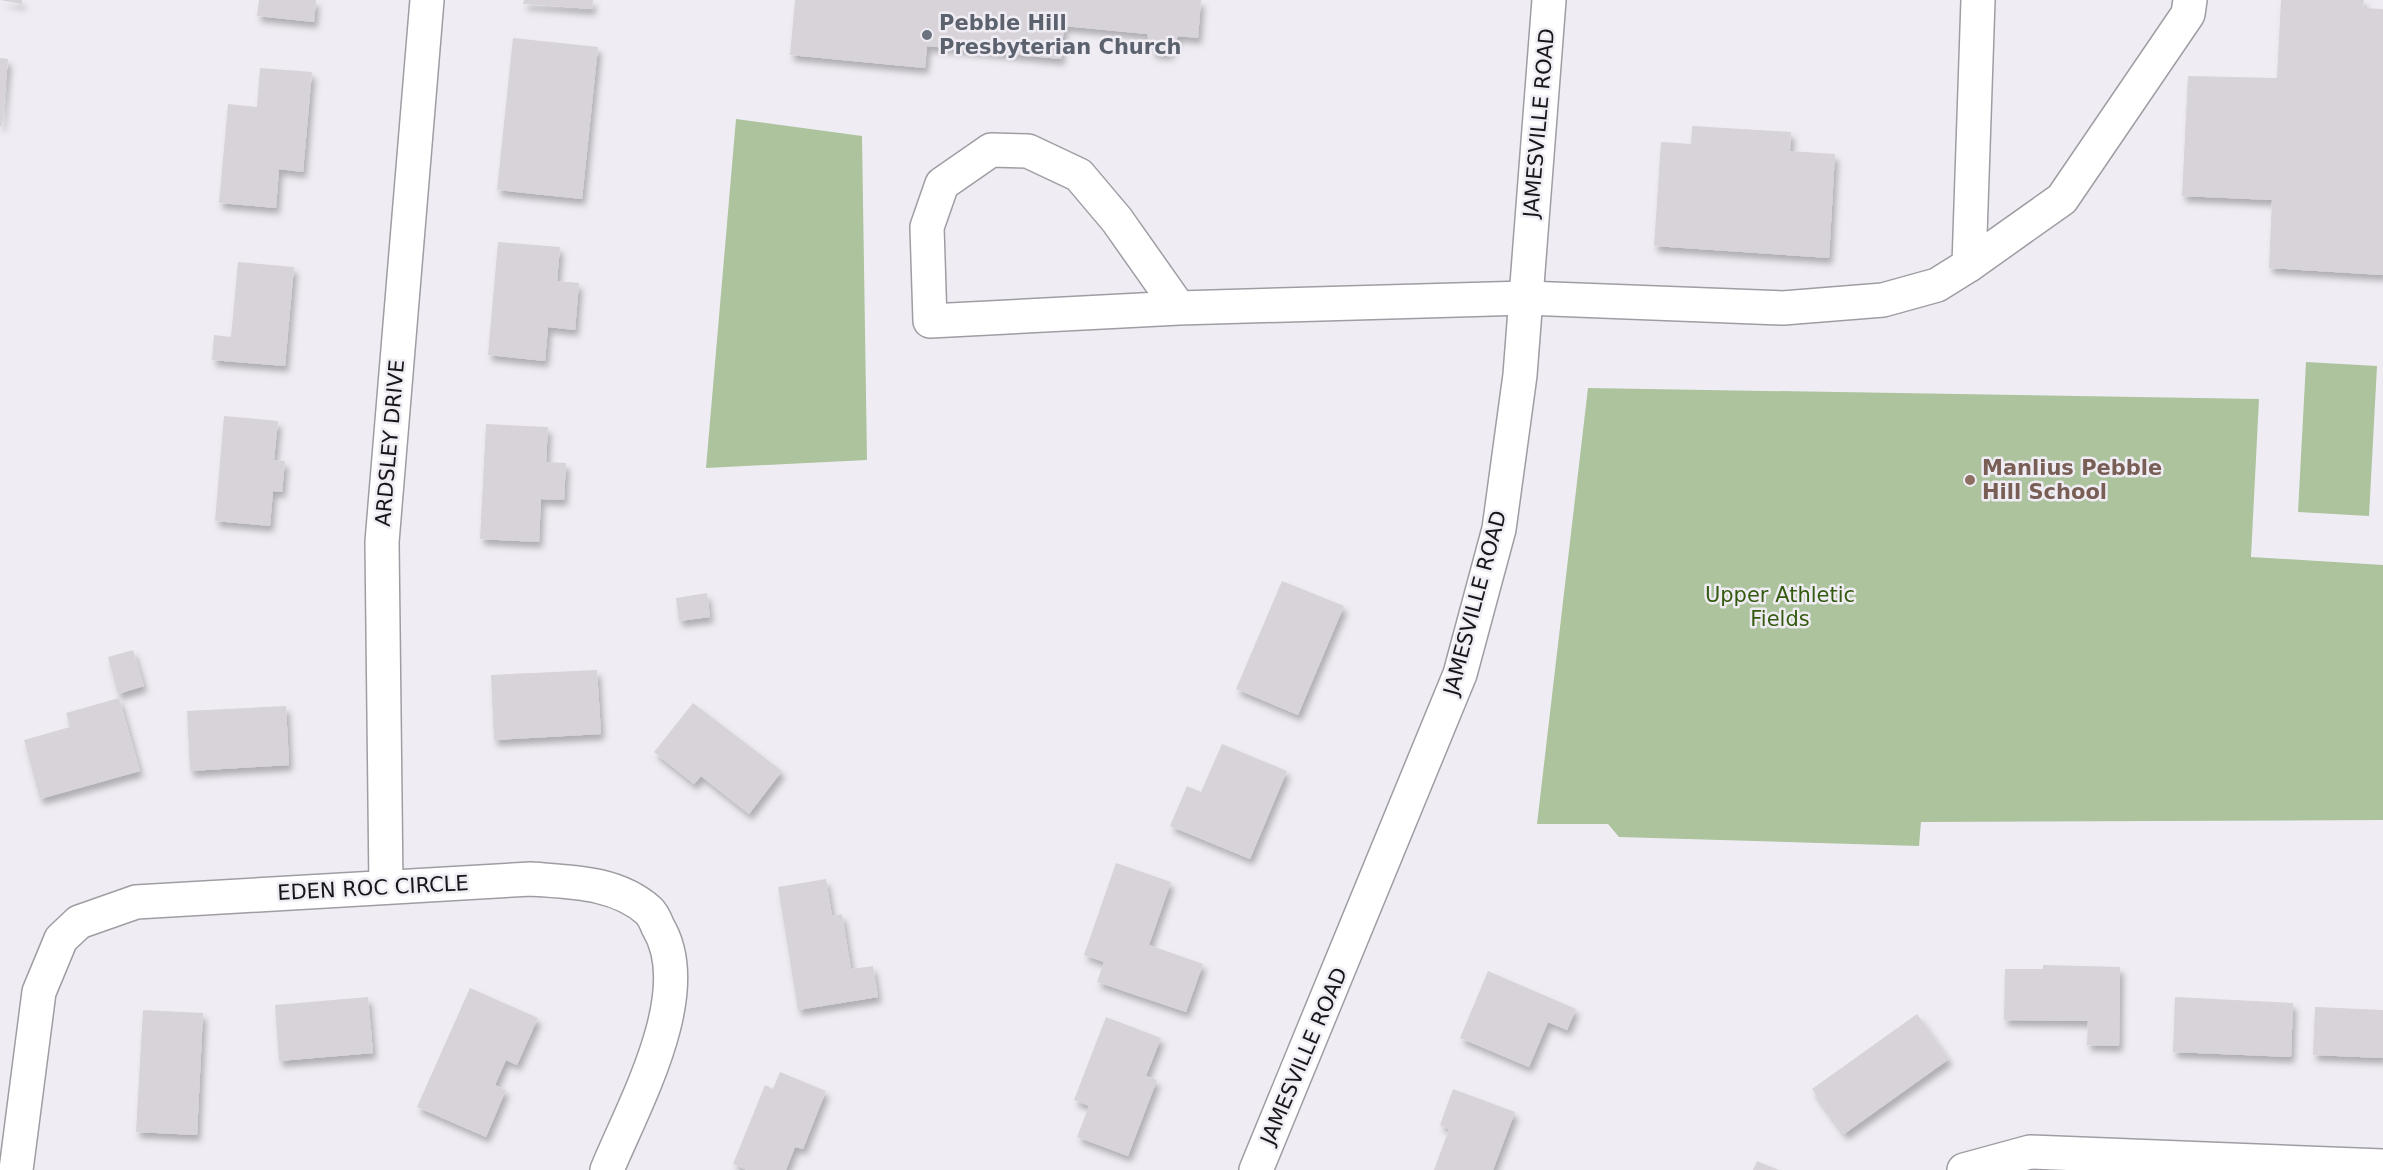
<svg xmlns="http://www.w3.org/2000/svg" width="2383" height="1170" viewBox="0 0 2383 1170" font-family="'DejaVu Sans',sans-serif">
<defs>
<filter id="shadow"><feDropShadow dx="3.5" dy="6" stdDeviation="3" flood-color="#0004"/></filter>
</defs>
<rect width="100%" height="100%" fill="#efedf3"/>
<g fill="#acc39d">
<path d="M736,119l126,17 5,324 -161,8z"/>
<path d="M2306,362l71,4 -8,150 -71,-4z"/>
<path d="M1588,388l671,11 -8,158 132,8v255l-462,2 -2,24 -300,-9 -11,-13h-71z"/>
</g>
<g fill="#d7d3d9" filter="url(#shadow)">
<path d="M0,0h22v4z"/>
<path d="M259,0h57l-2,22 -57,-6z"/>
<path d="M524,0h69l-1,9 -69,-5z"/>
<path d="M795,0h406l-3,38 -20,-2 -9,18 -16,-1 -6,-19 -83,-8 -3,33 -134,-13 -2,22 -135,-13z"/>
<path d="M2281,0h83l-1,8 20,1v266l-114,-7 3,-68 -90,-4 6,-120 89,2z"/>
<path d="M513,38l85,9 -16,152 -85,-9z"/>
<path d="M0,58l8,1 -6,67h-2z"/>
<path d="M260,68l52,4 -9,100 -24,-3 -3,39 -57,-5 9,-99 29,3z"/>
<path d="M1692,126l99,6 -1,19 45,3 -6,104 -175,-12 7,-104 30,2z"/>
<path d="M498,242l62,5 -3,34 22,2 -4,47 -27,-3 -3,34 -57,-6z"/>
<path d="M238,262l56,5 -9,99 -73,-6 2,-25 17,2z"/>
<path d="M224,416l54,5 -4,39 11,1 -3,31 -9,-1 -3,35 -55,-5z"/>
<path d="M486,424l62,3 -2,35 20,1 -2,37 -23,-1 -2,43 -59,-3z"/>
<path d="M1282,581l62,25 -46,109 -62,-26z"/>
<path d="M707,593l3,24 -31,4 -3,-23z"/>
<path d="M133,650l11,36 -26,8 -10,-37z"/>
<path d="M597,670l4,64 -107,6 -3,-65z"/>
<path d="M119,698l21,73 -100,28 -16,-59 46,-13 -4,-14z"/>
<path d="M693,703l89,68 -33,43 -48,-38 -7,8 -40,-32z"/>
<path d="M286,706l3,59 -99,6 -3,-60z"/>
<path d="M1222,744l65,27 -37,88 -80,-33 17,-40 14,6z"/>
<path d="M1116,863l55,19 -22,63 54,19 -17,48 -89,-30 7,-20 -20,-7z"/>
<path d="M826,879l6,37 10,-2 9,55 22,-3 5,31 -80,13 -20,-123z"/>
<path d="M2043,965l77,2 -1,79 -32,-1 1,-24 -84,-1 1,-51h38z"/>
<path d="M1488,971l88,38 -9,21 -19,-8 -19,45 -69,-29z"/>
<path d="M470,988l68,30 -21,47 -11,-5 -11,25 11,5 -20,47 -69,-30z"/>
<path d="M368,997l5,56 -94,8 -4,-56z"/>
<path d="M2175,997l118,6 -2,54 -118,-5z"/>
<path d="M2315,1007l68,3v48l-70,-3z"/>
<path d="M143,1010l60,3 -6,122 -61,-3z"/>
<path d="M1917,1014l32,45 -105,75 -32,-45z"/>
<path d="M1106,1017l55,21 -15,38 11,4 -29,76 -51,-19 12,-31 -15,-6z"/>
<path d="M780,1072l46,19 -23,58 -8,-2 -9,23h-39l-14,-6 32,-79 8,4z"/>
<path d="M1453,1089l62,23 -22,58h-59l15,-41 -9,-4z"/>
<path d="M1757,1161l22,9h-26z"/>
</g>
<g fill="none" stroke-linecap="round" stroke-linejoin="round">
<g stroke="#9f9da3" stroke-width="36">
<g id="minor">
<path d="M1969,265l93,-66 126,-185 2,-14"/>
<path d="M1179,308l-249,13 -3,-94 15,-43 49,-34 37,1 51,24 38,45 62,88 347,-10 257,10 100,-8 54,-15 32,-20 9,-265"/>
<path d="M386,887l-4,-345 45,-542"/>
<path d="M16,1170l23,-178 22,-53 18,-17 57,-20 395,-23c40,3 86,3 118,32 4,4 7,11 9,16 40,66 -25,179 -51,243"/>
<path d="M1256,1170l204,-496 39,-145 21,-154 29,-375"/>
<path d="M1964,1170l66,-18 353,14"/>
</g>
</g>
<use href="#minor" stroke="#fff" stroke-width="33"/>
</g>
<circle fill="#6b7280" stroke="#efedf3" stroke-width="2" cx="927" cy="35" r="6"/>
<circle fill="#8d6e63" stroke="#efedf3" stroke-width="2" cx="1970" cy="480" r="6"/>
<g text-anchor="middle" stroke-width="5" stroke-linejoin="round" paint-order="stroke">
<g font-size="21" font-weight="bold" fill="#5b616d" stroke="#efedf3" text-anchor="start">
<text x="939" y="30">Pebble Hill<tspan x="939" dy="24">Presbyterian Church</tspan></text>
</g>
<g font-size="21" fill="#171619" stroke="#efedf3">
<text transform="translate(1539 123) rotate(-85)" y="7">JAMESVILLE ROAD</text>
<text transform="translate(390 443) rotate(-85)" y="7">ARDSLEY DRIVE</text>
<text transform="translate(1475 603) rotate(-75)" y="7">JAMESVILLE ROAD</text>
<text transform="translate(373 888) rotate(-3)" y="7">EDEN ROC CIRCLE</text>
<text transform="translate(1304 1056) rotate(-67)" y="7">JAMESVILLE ROAD</text>
</g>
<g font-size="21" font-weight="bold" fill="#785e54" stroke="#efedf3" text-anchor="start">
<text x="1982" y="475">Manlius Pebble<tspan x="1982" dy="24">Hill School</tspan></text>
</g>
<g font-size="21" fill="#345a0f" stroke="#efedf3">
<text x="1780" y="602">Upper Athletic<tspan x="1780" dy="24">Fields</tspan></text>
</g>
</g>
</svg>
